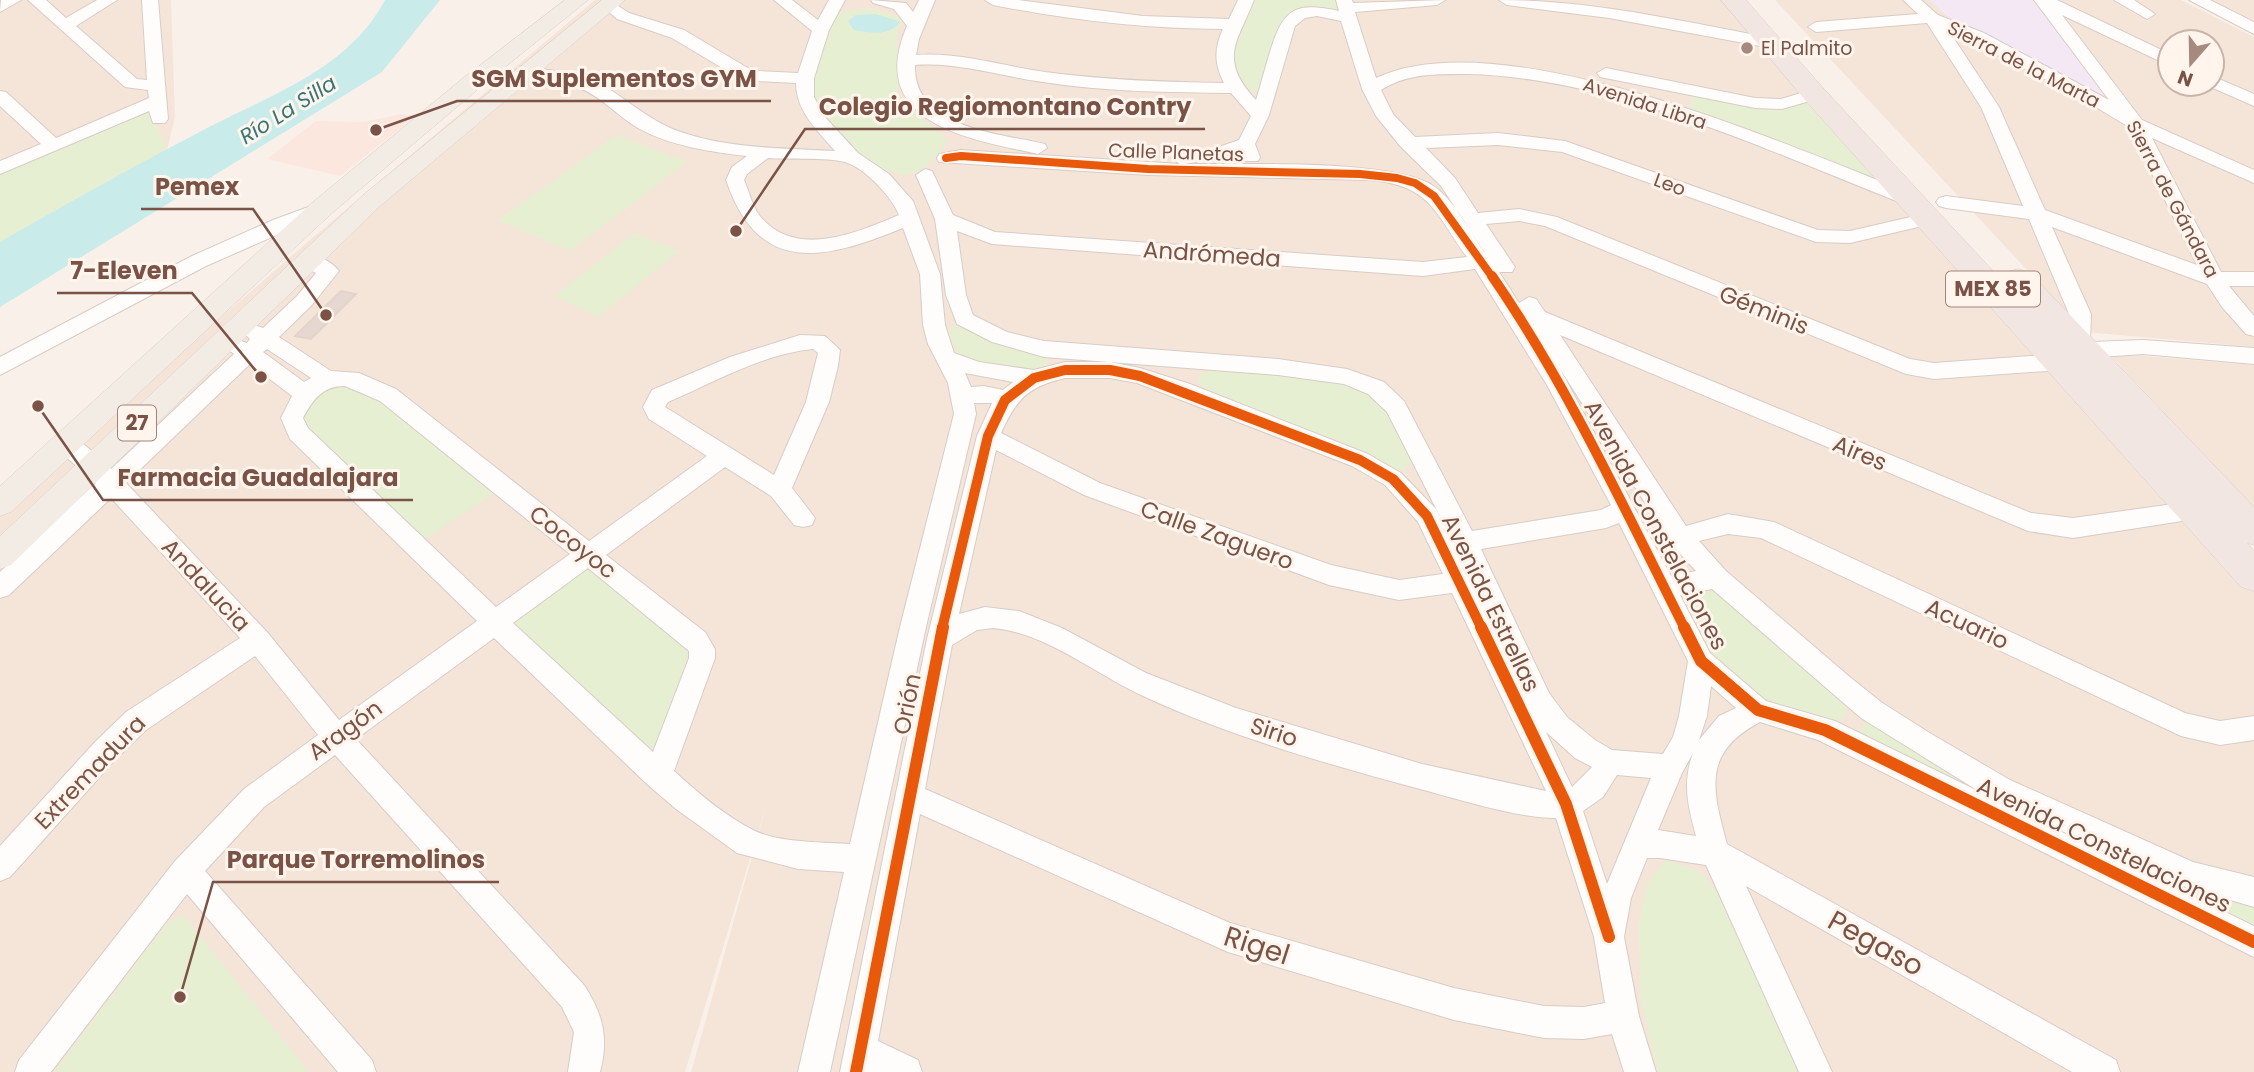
<svg xmlns="http://www.w3.org/2000/svg" width="2254" height="1072" viewBox="0 0 2254 1072" font-family="Poppins,sans-serif">
<rect width="100%" height="100%" fill="#f9f1e9"/>
<g fill="#f5e5d9" fill-rule="evenodd">
<path d="M0,0h171l4,117 -8,33 -167,93z"/>
<path d="M595,0h1148l511,557v515h-1563l76,-269 -82,269h-685v-556l133,-122 171,-149z"/>
<path d="M1775,0h406l73,37v310l-169,-15zM2170,42h42v42h-42z"/>
<path d="M2211,0h43v21z"/>
<path d="M2108,353l146,12v143z"/>
</g>
<path fill="#fce7df" d="M401,114l15,2 -76,60 -73,-17 49,-38 47,1z"/>
<path fill="#f3e8f3" d="M1929,0h103l83,104 -167,-87z"/>
<g fill="#e7efd2">
<path d="M1254,0h85l8,15 -14,-4 -44,6 -34,78 -23,-25 -4,-13z"/>
<path d="M871,8l31,10 -5,16 1,63 50,44c-8,9 -16,21 -26,28 -34,25 -87,-40 -110,-61l-2,-25 20,-69z"/>
<path d="M1688,93l81,16 13,-1 24,-8 73,81 -194,-71 8,-8z"/>
<path d="M145,112l7,1 15,37 -167,93v-70z"/>
<path d="M617,135l70,27 -117,89 -72,-31z"/>
<path d="M634,233l45,18 -80,66 -44,-21z"/>
<path d="M964,324l41,23 37,8 6,7 -4,10c-38,-2 -83,3 -96,-40l6,-7z"/>
<path d="M1211,370l138,12 27,10 39,67 -3,5 -15,9 -193,-81 -6,-11 2,-6z"/>
<path d="M347,377l156,110 -88,59 -117,-113 -1,-26z"/>
<path d="M589,555l113,94 -44,127 -163,-153z"/>
<path d="M1713,584l133,119 -1,13 -11,9 -55,-11 -65,-48 -37,-70z"/>
<path d="M1864,716c127,72 250,151 390,192v35l-400,-209 9,-7z"/>
<path d="M1665,860l34,11 26,31 82,170h-149l-17,-72 -2,-74 7,-40z"/>
<path d="M184,916l125,156h-255l114,-150z"/>
</g>
<g fill="#c9ebea">
<path d="M385,0h55l-58,72 -382,235v-65c69,-40 140,-79 211,-116 64,-33 138,-58 174,-126z"/>
<path d="M876,14l25,8c-15,15 -27,11 -47,8l-6,-9 8,-6z"/>
</g>
<path fill="#e6d7d0" stroke="#e2d3cb" stroke-width="2" d="M341,291l15,3 -45,45 -16,-3z"/>
<g fill="none" stroke-linecap="round" stroke-linejoin="round">
<g stroke="#d8ccc6" stroke-width="2">
<g id="minor">
<path d="M1,0h20l-21,12z"/>
<path d="M28,0h18l20,18 31,-18h20l-41,26 61,53 10,1 -5,-80h16l10,119 -3,4h-12l-4,-12 -149,63v-13l41,-17 -41,-38v-15l6,1 50,46 93,-40 -1,-8 -23,-3z"/>
<path d="M609,0l20,13 55,17 62,37 11,4 41,2 14,-42 -38,-31h18l26,20 11,-20h16l-16,30 -15,48v19l10,19 34,37 31,21 24,27 27,73 5,51 9,28 25,9 55,8 31,-8h45l30,6 50,16 178,70 33,19 35,36 15,29 -64,-126 -19,-18 -24,-10 -66,-9 -234,-18 -52,-15 -35,-18 -11,-29 -11,-76 -19,-44 9,-6 7,2 21,44 42,17 428,30 44,-5c-33,-45 -36,-72 -98,-77l-221,-5 -209,-13 -2,-4 2,-4 22,-4 219,14 -7,-5 2,-4 41,-7 23,-8 12,-24 -20,-23c-63,-1 -126,-1 -188,-11 -43,-6 -85,-20 -128,-17 -2,64 85,68 130,79l2,4 -9,6c-70,-15 -173,-31 -131,-128l-13,-17 -21,-6 -2,-3 35,3 7,9 6,-12h16l-16,39 -3,16c44,-3 86,11 129,17 59,8 119,10 179,11 -10,-19 -10,-35 -1,-54 -77,0 -154,-9 -230,-24l-8,-5h33l125,16 86,3 9,-19h16c-17,43 -36,59 2,100 5,-16 9,-32 14,-48 13,-42 23,-51 69,-41l-3,-11h16l1,3 92,-3 -8,5 -82,7 21,66c127,-60 415,69 542,118l3,4 -3,4h-14c-136,-53 -288,-126 -436,-130 -30,0 -61,-1 -87,16l12,24 22,23 83,-4 67,8 253,89 32,1 78,-18 7,2 3,4 -3,4 -85,20 -34,-1 -254,-90 -64,-7 -72,3 29,30 23,35 41,-4 38,8 353,142 24,4 126,-9 8,3 3,5 -3,5 -8,3 -126,9 -28,-5 -361,-148 -26,-5 -33,3 29,43 -3,5h-13l20,31 10,-6 7,2 9,13 486,201 42,5 122,-17 9,2 3,7 -3,7 -9,2 -122,19 -45,-7 -468,-196 126,191 42,-12 46,8 411,191 35,8 34,-5v24l-34,5 -39,-9 -420,-198 -33,-4 -29,7 27,30 125,107 30,24 47,30 82,48 183,82 61,15v30l-75,-22 -152,-70 227,111v31l-436,-217 -58,-18c-58,31 -48,67 -33,122l389,216 4,12h-48l-326,-186 86,186h-33l-93,-207 -46,-7h-13l-16,40 -7,39 15,79 17,56h-32l-12,-38 -28,5 -40,-1 -90,-18 -226,-68 -308,-138 -42,227 40,19 4,12h-82l87,-433 50,-203 15,-33h-18l2,11 -50,213 -96,445h-32l46,-200 -46,-3 -61,-16 -61,-44 -28,-24 -154,-147 -138,101 228,246c19,29 25,53 16,87h-32l6,-40 -12,-25 -227,-252 -71,52 -59,64 167,189 4,12h-38l-151,-178 -136,178h-36l4,-12 156,-199 69,-72 74,-54 -63,-79 -109,74 -31,30 -105,117 -10,4v-35l95,-104 31,-30 114,-74 -129,-140 -102,97 -9,3v-26l96,-89 -38,-33 -4,-6 4,-6c20,-6 39,19 53,31l123,-115 -10,-8 3,-5 8,-2 12,4 3,-4 -7,-7 3,-5 8,-2 9,3 34,-32 19,-23 -15,-8 -3,-5 3,-5c12,-3 31,6 38,16l-28,35 -32,31 52,34 28,2 37,16 193,152 118,-85 -58,-37 -6,-12 9,-17 78,-33 70,-22 25,1 15,14 -2,16 -9,36 -37,86 23,30 -3,7 -9,2 -9,-2 -23,-29 -46,-29 -119,88 99,77 10,17v9l-41,113c23,21 51,45 79,59 26,13 68,12 97,14l50,-217 54,-213 -6,-31 -20,-39 -5,-19 -3,-51 -17,-46c-79,32 -144,49 -177,-48l6,-13 15,-11c-36,-4 -77,-10 -109,-28 -22,-13 -38,-33 -63,-42 -19,-7 -39,-5 -58,-9l-3,-4 3,-4c10,-2 21,0 32,1 21,3 42,8 60,19 28,18 45,35 78,45 47,15 99,14 148,17 -18,-21 -39,-40 -39,-68l-41,-2 -21,-6 -62,-37 -55,-19 -16,-14zM1317,16l24,5 21,68 14,27 25,31 40,39 46,70c-16,-22 -30,-53 -52,-69 -38,-29 -197,-22 -250,-23l55,-12 4,9h14l2,-4 -5,-13 14,-29 26,-89 10,-8zM768,158c21,2 58,-1 77,4 20,6 47,35 54,53 -43,18 -105,45 -140,0 -7,-10 -10,-24 -15,-35l3,-6zM957,231l35,13 431,32 52,-7 72,116 64,120 -10,5 -129,21 -68,-130 -20,-19 -37,-13 -69,-10 -234,-18 -37,-9 -34,-17 -7,-20zM267,349l44,29 -7,4 -41,-30zM813,349l5,4 -12,49 -32,73 -109,-68 3,-5c47,-20 94,-48 145,-53zM250,364l42,32 -11,22 9,21 187,182 -138,99 -72,-88 -141,-149zM1559,367l112,177 25,27 -25,5zM965,373l48,9 -10,8 -19,-4 -13,1zM1065,378h45l27,5 215,83 33,19 33,37 25,52 -44,6 -68,-15 -231,-82 -99,-50c16,-35 27,-46 64,-55zM345,386l35,15 190,153 -74,53 -188,-179 -5,-10c10,-19 20,-32 42,-32zM996,450l88,45 245,90 70,15 53,-7 94,198 -124,-27 -186,-56 -90,-35 -84,-45 -43,-17 -34,-4 -26,7zM1619,523l69,138 -9,55 -6,21 -10,17 -51,-4 -17,-10 -28,-23 -18,-24 -68,-144 125,-21zM588,568l101,83v7l-36,94 -140,-129zM1712,589l149,129 119,74 -145,-71 -69,-20 -56,-48 -30,-58zM993,628c54,5 102,46 150,68 91,42 191,70 288,96 36,10 89,26 125,26l38,119 11,66 -21,4 -40,-1 -90,-18 -224,-65 -305,-134 27,-144 25,-15zM1711,686l25,22 -17,8 -20,24 8,-24zM1546,732l29,26 17,9 -20,20zM1693,753c-11,29 -5,54 3,83l-38,-6 24,-57zM1617,775l34,3 -44,106 -24,-73 20,-14z"/>
<path d="M1499,0c92,0 182,21 272,38l8,5 -8,5 -162,-30 -102,-13z"/>
<path d="M1903,0h18l17,15 46,18 125,67 -75,-100h23l113,54v12l-108,-51 80,105 112,50v13l-102,-45 69,134h33v14h-25l25,30v20l-8,-2 -24,-27 -15,-23 -155,-57 39,87 -1,28 53,-2 111,8v16l-111,-10 -58,4 -8,-3 -9,-11 1,-30 -40,-95 -83,-11 -7,-2 -3,-4 3,-4 7,-2 77,10 -42,-99 -54,-84 -111,9 -8,-5 8,-5 102,-8zM1949,31l120,60 60,36 68,138 -152,-55 -46,-103z"/>
<path d="M2114,0h20l21,14 -8,5z"/>
<path d="M2189,0h21l44,22v12z"/>
<path d="M1606,68l149,30 26,1 33,-10 9,5 -3,4 -38,11 -27,-1 -155,-31 -3,-4z"/>
<path d="M2212,76l42,18v12l-48,-21 6,-1z"/>
<path d="M322,202l7,2 3,4 -3,4 -123,54 -206,109v-18l192,-101 81,-36z"/>
</g>
</g>
<g stroke="#dacec8" stroke-width="1">
<g id="major">
<path d="M565,0h23l-110,89 -147,125 -320,298 -11,4v-30l313,-284 149,-123z"/>
<path d="M602,0h23l-245,206 -369,359 -11,4v-33l362,-340z"/>
</g>
</g>
<g stroke="#dacec8" stroke-width="1">
<path id="highway" d="M1721,0h25l77,88 183,197 -3,-6 4,-7 11,-3 11,3 225,235v38l-7,-2 7,8v40l-13,-4 -436,-487z"/>
</g>
<use href="#minor" fill="#fefdfc" fill-rule="evenodd"/>
<use href="#major" fill="#f3ece5" fill-rule="evenodd"/>
<use href="#highway" fill="#f2e6e3" fill-rule="evenodd"/>
<g stroke="#fff5ec" stroke-width="11">
<path id="cycleway-far2" d="M946,158l15,-2 187,13 212,5 37,4 18,5 19,13 59,82"/>
</g>
<g stroke="#fff5ec" stroke-width="14">
<g id="cycleway-far1">
<path d="M1492,276c76,110 133,234 193,353"/>
<path d="M942,629l46,-193 17,-36 29,-22 31,-8h45l30,6 220,84 33,19 34,37 55,113"/>
</g>
</g>
<g stroke="#fff5ec" stroke-width="17">
<g id="cycleway">
<path d="M1481,627l85,177 43,133"/>
<path d="M1684,627l17,34 57,49 67,20 429,212"/>
<path d="M856,1072l87,-445"/>
</g>
</g>
<use href="#cycleway-far2" stroke="#e8590c" stroke-width="8"/>
<use href="#cycleway-far1" stroke="#e8590c" stroke-width="10"/>
<use href="#cycleway" stroke="#e8590c" stroke-width="12"/>
</g>
<circle fill="#a68a7f" stroke="#fff5ec" stroke-width="2.5" cx="1747" cy="48" r="7"/>
<g text-anchor="middle" stroke-width="6" stroke-linejoin="round" paint-order="stroke">
<g font-size="19" fill="#7a5246" stroke="#fff5ec" text-anchor="start">
<text x="1761" y="55">El Palmito</text>
</g>
<g font-size="19" fill="#7a5246" stroke="#fff5ec">
<text transform="translate(2024 64) rotate(27)" y="7">Sierra de la Marta</text>
<text transform="translate(1645 103) rotate(18)" y="7">Avenida Libra</text>
<text transform="translate(1176 152) rotate(2)" y="7">Calle Planetas</text>
<text transform="translate(1670 184) rotate(20)" y="7">Leo</text>
<text transform="translate(2173 199) rotate(62)" y="7">Sierra de Gándara</text>
</g>
<g font-size="21" font-style="italic" fill="#357679" stroke="#fff5ec">
<text transform="translate(288 110) rotate(-32)" y="7">Río La Silla</text>
</g>
<g fill="#fff5ec" stroke="#a28378" stroke-width="2">
<rect x="1946" y="271.5" width="94" height="35" rx="5"/>
<rect x="118" y="405.5" width="38" height="35" rx="5"/>
</g>
<g font-size="21" font-weight="bold" fill="#7a5246">
<text x="1993" y="296">MEX 85</text>
<text x="137" y="430">27</text>
</g>
<g font-size="23" fill="#7a5246" stroke="#fff5ec">
<text transform="translate(1212 254) rotate(4)" y="8">Andrómeda</text>
<text transform="translate(1764 310) rotate(22)" y="8">Géminis</text>
<text transform="translate(1860 453) rotate(23)" y="8">Aires</text>
<text transform="translate(1656 525) rotate(62)" y="8">Avenida Constelaciones</text>
<text transform="translate(1217 535) rotate(20)" y="8">Calle Zaguero</text>
<text transform="translate(573 542) rotate(38)" y="8">Cocoyoc</text>
<text transform="translate(206 585) rotate(47)" y="8">Andalucia</text>
<text transform="translate(1491 603) rotate(64)" y="8">Avenida Estrellas</text>
<text transform="translate(1967 624) rotate(25)" y="8">Acuario</text>
<text transform="translate(907 704) rotate(-79)" y="8">Orión</text>
<text transform="translate(345 730) rotate(-36)" y="8">Aragón</text>
<text transform="translate(1274 732) rotate(18)" y="8">Sirio</text>
<text transform="translate(90 772) rotate(-46)" y="8">Extremadura</text>
<text transform="translate(2104 845) rotate(26)" y="8">Avenida Constelaciones</text>
</g>
<g font-size="28" fill="#7a5246" stroke="#fff5ec">
<text transform="translate(1876 943) rotate(29)" y="10">Pegaso</text>
<text transform="translate(1257 945) rotate(18)" y="10">Rigel</text>
</g>
</g>
<path fill="none" stroke="#7a5246" stroke-width="2.5" d="M376 130L457 101H771M736 231L805 129H1205M326 315L253 209H141M261 377L192 293H57M38 406L103 500H413M180 997L213 882H499"/>
<g fill="#7a5246" stroke="#fff5ec" stroke-width="2.5">
<circle cx="376" cy="130" r="7"/>
<circle cx="736" cy="231" r="7"/>
<circle cx="326" cy="315" r="7"/>
<circle cx="261" cy="377" r="7"/>
<circle cx="38" cy="406" r="7"/>
<circle cx="180" cy="997" r="7"/>
</g>
<g font-size="24" text-anchor="middle" font-weight="bold" fill="#7a5246" stroke="#fff5ec" stroke-width="6" stroke-linejoin="round" paint-order="stroke">
<text x="614" y="87">SGM Suplementos GYM</text>
<text x="1005" y="115">Colegio Regiomontano Contry</text>
<text x="197" y="195">Pemex</text>
<text x="124" y="279">7-Eleven</text>
<text x="258" y="486">Farmacia Guadalajara</text>
<text x="356" y="868">Parque Torremolinos</text>
</g>
<g transform="translate(2191 63) rotate(200)"><circle r="33" fill="#fff5ec" stroke="#cab4aa" stroke-width="2"/>
<path d="M0-5L12 26L0 18L-12 26Z" fill="#a68a7f"/>
<text y="-10" font-size="19" font-weight="bold" text-anchor="middle" fill="#7a5246">N</text>
</g>
</svg>
